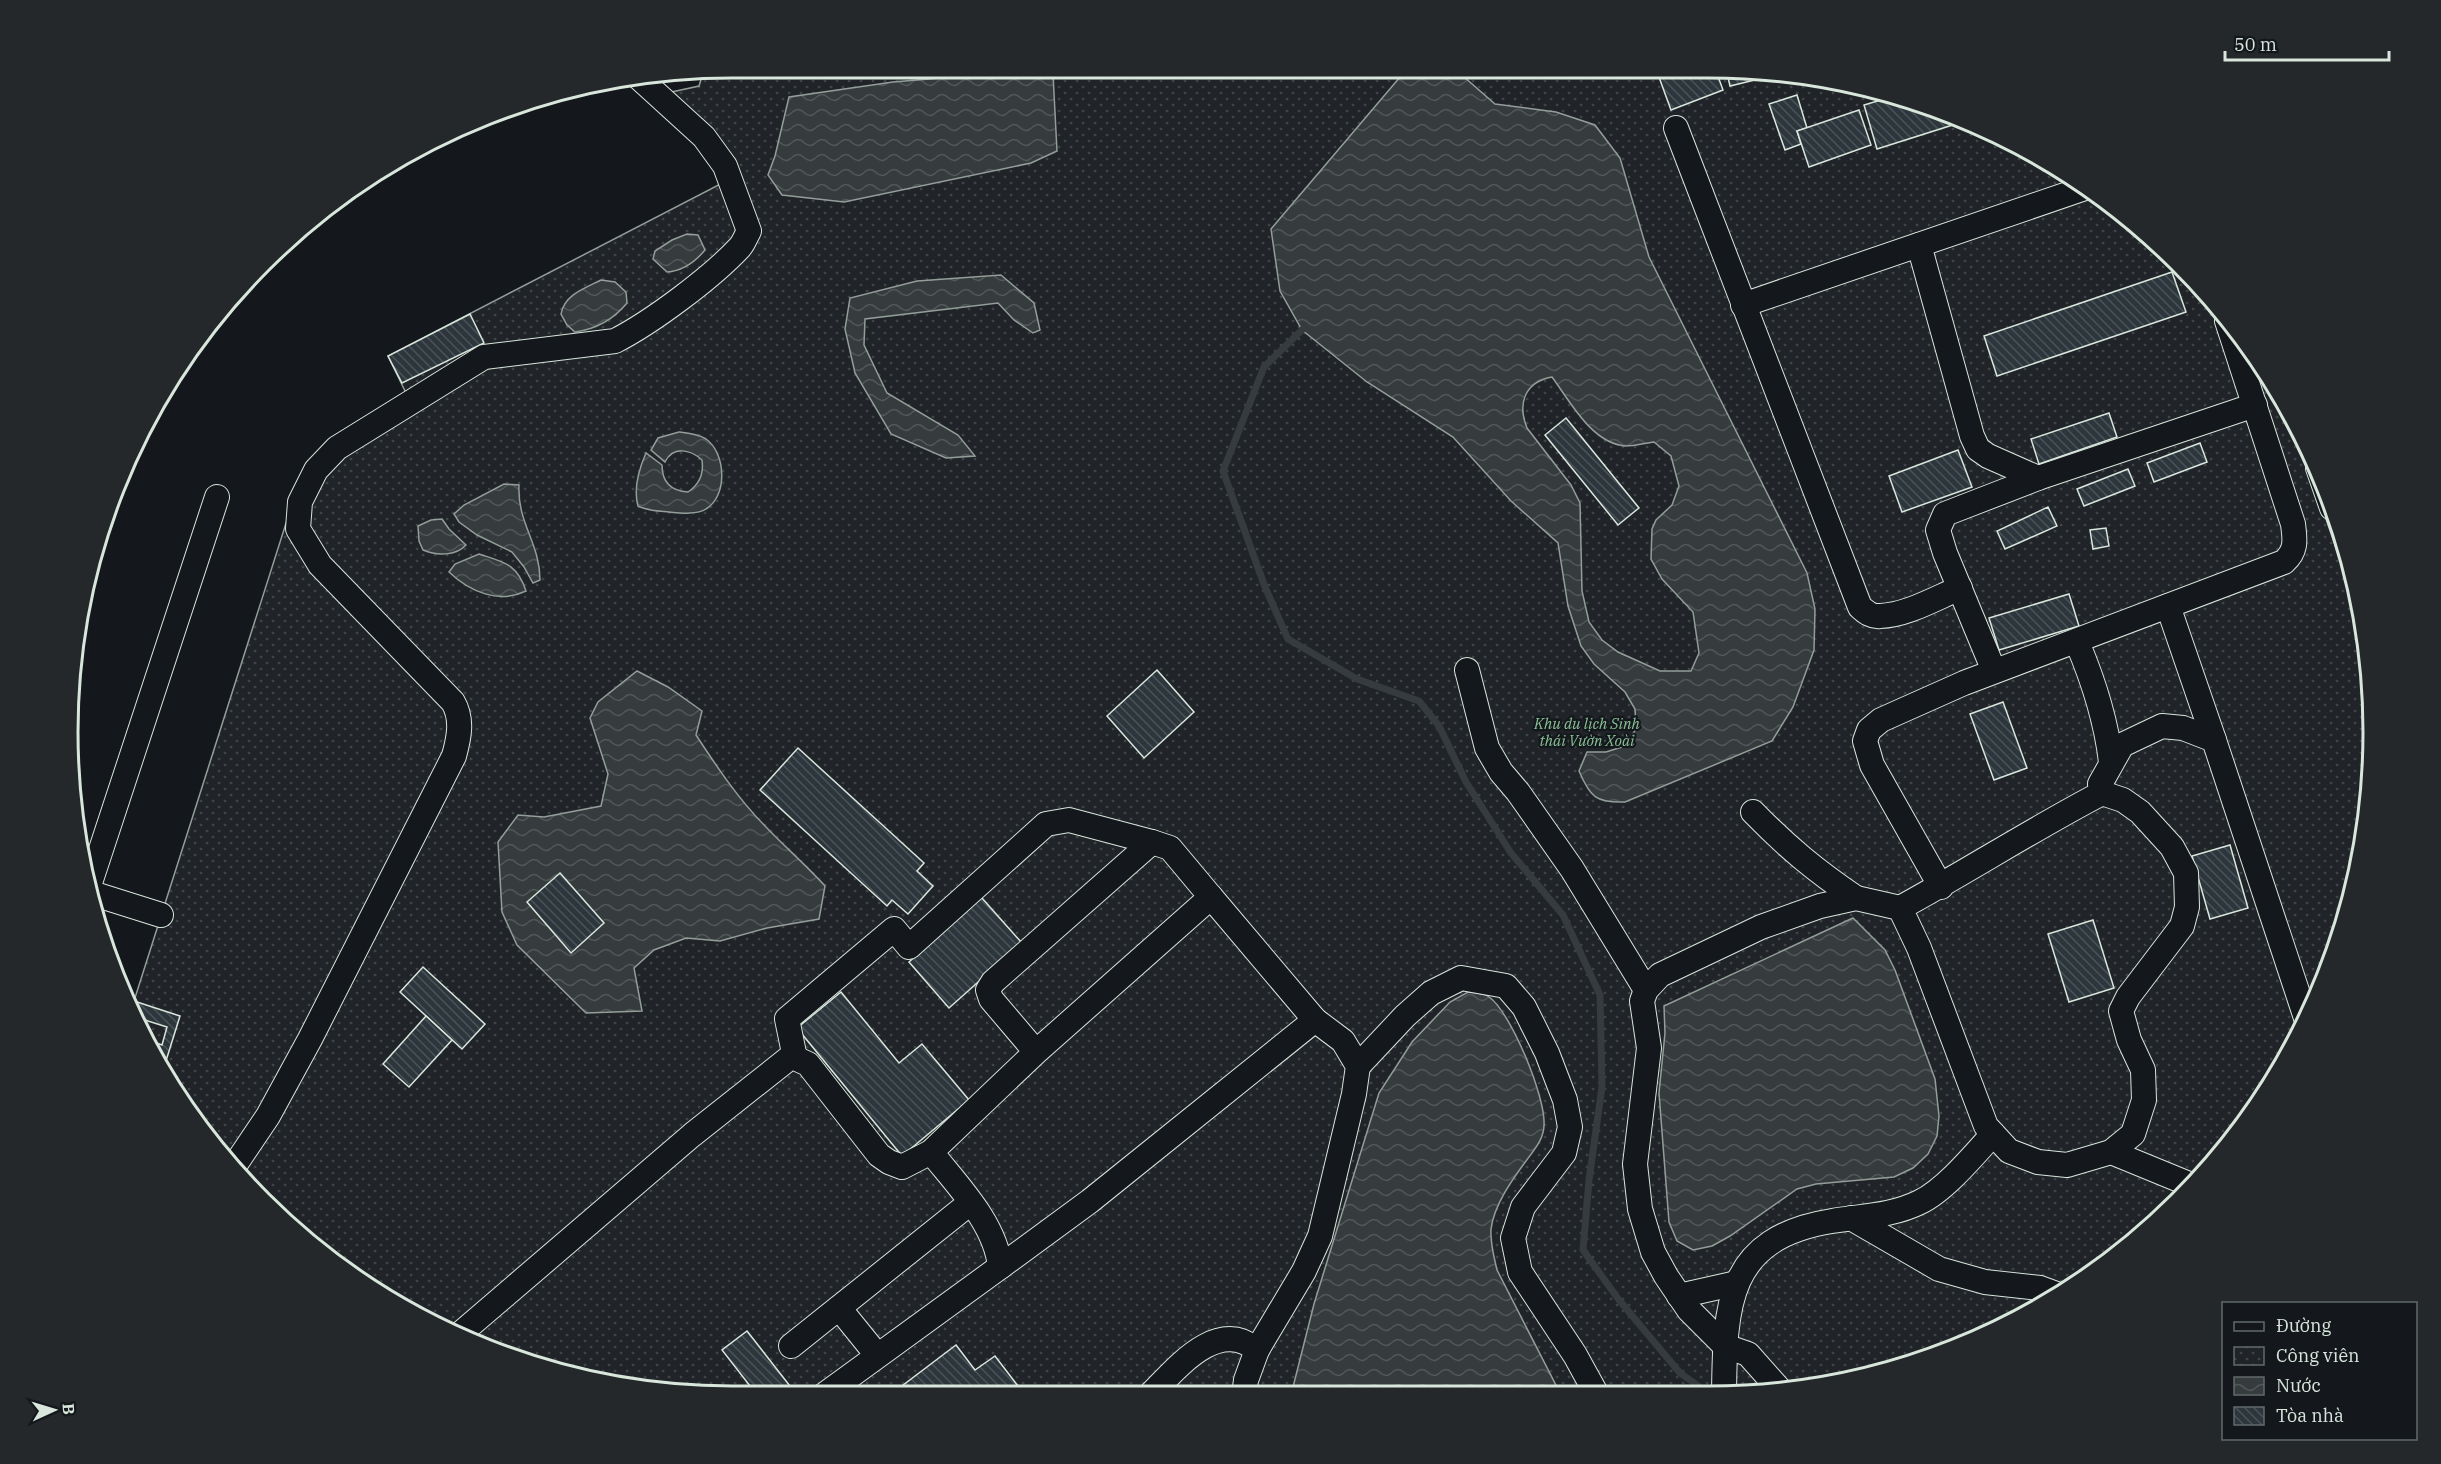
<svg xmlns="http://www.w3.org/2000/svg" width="2441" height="1464" viewBox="0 0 2441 1464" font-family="'IBM Plex Serif',serif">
<defs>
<pattern id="park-dots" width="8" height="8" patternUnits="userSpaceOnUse" patternTransform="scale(1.5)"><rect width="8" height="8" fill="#202428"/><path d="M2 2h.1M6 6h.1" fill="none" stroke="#404447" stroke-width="1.8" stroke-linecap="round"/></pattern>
<pattern id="water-waves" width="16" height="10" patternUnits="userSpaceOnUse" patternTransform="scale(1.5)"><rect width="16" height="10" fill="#363b3e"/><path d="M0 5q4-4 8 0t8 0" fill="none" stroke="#525759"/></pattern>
<pattern id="building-back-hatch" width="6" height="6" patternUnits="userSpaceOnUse" patternTransform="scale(1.5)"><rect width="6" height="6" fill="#2c363c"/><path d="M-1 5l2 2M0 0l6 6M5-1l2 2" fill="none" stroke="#4a5358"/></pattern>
</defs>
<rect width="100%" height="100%" fill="#14181c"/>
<path fill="url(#park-dots)" stroke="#939e99" stroke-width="1.5" d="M1753,69l170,34 155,77 101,82 83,101 39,73 4,21 53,156 6,27 9,92 -12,130 -38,125 -62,114 -114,130 -106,77 -119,53 -169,34h-1065l-170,-34 -155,-77 -101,-82 -57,-66 -49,-72 -26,-59 2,1 2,-5 161,-506 112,-100 -19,-39 348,-180 -69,-83 32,-7 4,-13z"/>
<g fill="url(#water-waves)" stroke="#939e99" stroke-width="1.5" fill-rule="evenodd">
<path d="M1406,70h50l39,34 61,8 39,13 25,33 29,99 158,316 8,36 -1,41 -21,57 -21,34 -147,61c-29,1 -35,-5 -46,-31l8,-19h19l19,-6 11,-17 -1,-20 -10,-17 -31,-28 -13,-18 -13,-40 -10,-63 -47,-42 -58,-64 -86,-55 -65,-52 -22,-39 -9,-62zM1552,377c18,24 40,67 74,69 9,0 19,-3 28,-4l17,14 8,30 -7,19 -16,15 -4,9 -1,30 11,20 31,33 6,41 -8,18h-31l-42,-19 -16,-12 -13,-18 -7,-31 -2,-88 -9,-18 -44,-57c-10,-25 -2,-46 25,-51z"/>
<path d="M980,72h71l2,2 4,77 -26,12 -187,39 -62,-7 -14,-20 7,-19 14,-59 104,-15 72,-6z"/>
<path d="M687,234l11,1 7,15c-10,12 -23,21 -38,22l-14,-13 2,-8 17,-11z"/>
<path d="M1001,275l33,28 6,27 -7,3 -19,-13 -16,-17 -133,16 -1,26 23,48 71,42 17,21 -29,2 -55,-24 -36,-61 -10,-44 5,-31 67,-17z"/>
<path d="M601,280l14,2 11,10 1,11c-14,17 -30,26 -52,29l-8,-7 -6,-11c3,-19 24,-26 40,-34z"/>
<path d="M679,432c9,1 19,2 27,7 20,14 22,57 0,70 -9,6 -26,4 -37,3 -11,-1 -21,-1 -31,-6 -5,-18 1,-37 8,-53l16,12c0,18 9,26 26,27 12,-8 16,-18 14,-32 -12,-11 -29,-14 -37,2l-14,-12 7,-12z"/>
<path d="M504,484l15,1c-2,38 21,58 21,95l-7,3 -9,-16 -12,-15 -35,-17 -18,-13 -5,-8 10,-9z"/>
<path d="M442,519l7,10 17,16c-10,11 -29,11 -43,5l-4,-9 -1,-15 13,-6z"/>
<path d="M479,554c24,8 38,9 47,37 -27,13 -56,1 -77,-19l6,-8z"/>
<path d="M637,671l31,16 34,24 -6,24c21,32 43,65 70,92 19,20 40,38 59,59l-6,33 -52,9 -47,13 -34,-3 -32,12 -20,18 8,43 -56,2 -69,-68 -15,-33 -4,-70 20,-27 26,2 57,-11 7,-32 -18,-56 8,-16z"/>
<path d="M1853,918l32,32 10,20 40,109 4,37 -2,20 -9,18 -15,14 -19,9 -78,7 -19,5 -67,47 -18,10 -19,4 -16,-9 -8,-19 -10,-129 6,-60 -1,-27z"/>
<path d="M1468,992c6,1 16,1 21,5 22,15 57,101 55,128 0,14 -10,25 -18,36 -14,19 -32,44 -35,68 -1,14 3,28 6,41l64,125h-270l23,-91 65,-211 33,-51 38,-40z"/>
</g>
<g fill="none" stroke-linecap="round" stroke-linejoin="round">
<path stroke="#363b3e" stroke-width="7" d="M1302,330l-38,37 -41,104 42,116 23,52 69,40 62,22 20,25 27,56 45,71 52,62 37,80 2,92 -13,93 -6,70 36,50 61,73 31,22"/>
</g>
<g fill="url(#building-back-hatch)" stroke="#d8e6dc" stroke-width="1.5">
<path d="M1656,69h65l-5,2 7,19 -52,20z"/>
<path d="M1726,69l31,1 2,9 -29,7z"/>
<path d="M1797,95l10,33 -10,3 4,13 -16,6 -16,-46z"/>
<path d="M1891,97l32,6 39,19 -85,27 -13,-44z"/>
<path d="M1859,110l12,35 -62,22 -12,-36z"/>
<path d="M2172,272l14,40 -189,64 -13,-40z"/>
<path d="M470,314l14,29 -82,40 -14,-27z"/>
<path d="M2109,413l8,24 -78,27 -8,-25z"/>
<path d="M1566,418l73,90 -21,17 -73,-90z"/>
<path d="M2200,443l7,19 -53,20 -7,-19z"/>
<path d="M1958,450l14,37 -70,25 -13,-36z"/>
<path d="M2128,469l7,17 -51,20 -7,-17z"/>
<path d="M2048,507l9,19 -52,23 -8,-18z"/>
<path d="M2106,528l3,18 -16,3 -3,-19z"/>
<path d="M2069,594l10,32 -80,24 -10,-32z"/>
<path d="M1157,670l37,42 -50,46 -37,-42z"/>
<path d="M2003,702l24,66 -33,12 -24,-66z"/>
<path d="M798,748l126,115 -7,8 16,15 -25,28 -16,-14 -5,6 -127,-116z"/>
<path d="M2230,845l18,63 -38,11 -18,-63z"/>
<path d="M560,873l44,50 -33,30 -44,-51z"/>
<path d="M981,897l41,46 -73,65 -40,-46z"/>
<path d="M2093,920l21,68 -45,14 -21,-68z"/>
<path d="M423,967l62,57 -23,25 -62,-57z"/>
<path d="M841,992l58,71 23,-19 47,56 -67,56 -105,-128z"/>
<path d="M134,1001l46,15 -15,48 -10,-4 -6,-12 2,-7 11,4 5,-18 -32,-10 -4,-9z"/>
<path d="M426,1016l26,24 -43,47 -26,-23z"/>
<path d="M747,1331l50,64h-40l-35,-45z"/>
<path d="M956,1345l19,25 20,-14 30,39h-135z"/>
</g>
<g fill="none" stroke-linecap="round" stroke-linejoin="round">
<g stroke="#d8e6dc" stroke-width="26">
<g id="minor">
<path d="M1676,128l184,479c6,5 11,10 20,9 27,-1 56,-18 80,-28"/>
<path d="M1919,245l53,191 6,13 10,7 50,22"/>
<path d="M1743,305l345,-118"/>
<path d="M2318,468l14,40"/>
<path d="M2168,606l46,134"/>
<path d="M2077,642c17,40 29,77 34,120"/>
<path d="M1467,670l20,78 14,24 17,20 54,77 74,121"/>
<path d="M1994,671l-49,-118 -7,-23 7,-16 93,-36 217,-73"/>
<path d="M2102,793l-2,-9 22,-39 40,-19 21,2 31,12 92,278"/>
<path d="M1753,812c34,35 63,59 103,86"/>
<path d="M1941,887l-69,-122 -7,-24 4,-11 12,-10 83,-37 320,-121c13,-12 11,-22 9,-38l-66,-203"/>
<path d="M88,889l129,-392"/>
<path d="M88,892l73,23"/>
<path d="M1211,897l104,123 28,21 15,25 -4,28 -34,142 -16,35 -47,79"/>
<path d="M795,1058l-8,-39 107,-90 15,18 137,-123 23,-4 83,22"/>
<path d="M1358,1066l47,-50 26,-23 30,-15 45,8 18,21 23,46 18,47 5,27 -6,26 -41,54 -10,31 7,34 55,83 22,40"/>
<path d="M2111,1152l78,32"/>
<path d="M233,1168l35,-52 42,-77 144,-283c5,-18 9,-37 -1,-54l-133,-137 -22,-36 2,-27 16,-32 21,-22 147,-91 131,-16c37,-19 96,-63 125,-94 4,-5 6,-11 9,-16l-24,-65 -21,-29 -68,-62"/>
<path d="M1851,1218l88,51 46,13 55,6 19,7"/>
<path d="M1000,1267l90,-66 225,-181"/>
<path d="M1679,1296l58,-13"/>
<path d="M839,1308l38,47"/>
<path d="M461,1333l231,-198 96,-76 7,-1 13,6 71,91 10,7 13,5 29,-15 105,-100 175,-155 -41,-49 -18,-6 -159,140 -5,8 3,9 45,53"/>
<path d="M791,1346l179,-143"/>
<path d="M1780,1390l-32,-36 -23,-8 -36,-36 -23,-34 -13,-24 -13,-43 -5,-45 14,-116 -7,-47 4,-11 14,-15 101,-48 59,-21 36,-8 44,10c68,-37 133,-79 202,-115l21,7 17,12 32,35 14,26 1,34 -5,19 -54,71 -7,14 8,29 14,30 1,30 -11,34 -22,18 -44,13 -29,-3 -29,-11 -23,-25 -67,-178 -19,-40"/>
<path d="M824,1395l176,-128c-4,-43 -43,-82 -69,-115"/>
<path d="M1150,1395c27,-27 67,-78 107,-45l-11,30 -2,15"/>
<path d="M1724,1395c1,-90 2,-157 108,-174 30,-5 60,-5 88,-19 25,-12 55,-48 73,-68"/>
</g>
</g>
<use href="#minor" stroke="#14181c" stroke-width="24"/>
</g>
<g text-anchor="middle" stroke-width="4.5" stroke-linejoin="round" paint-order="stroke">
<g font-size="15" font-style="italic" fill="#8ac095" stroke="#14181c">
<text x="1587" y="729">Khu du lịch Sinh<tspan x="1587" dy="17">thái Vườn Xoài</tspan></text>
</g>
</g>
<path d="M0 0H2441V1464H0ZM732 78H1709A654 654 0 0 1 2363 732V732A654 654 0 0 1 1709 1386H732A654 654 0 0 1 78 732V732A654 654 0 0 1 732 78Z" fill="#24282b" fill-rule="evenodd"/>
<path fill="none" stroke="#d8e6dc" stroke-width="3" d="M732 78H1709A654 654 0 0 1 2363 732V732A654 654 0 0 1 1709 1386H732A654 654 0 0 1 78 732V732A654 654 0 0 1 732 78Z"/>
<rect x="2222" y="1302" width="195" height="138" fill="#14181c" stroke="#626a69" stroke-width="1.5"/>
<rect x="2234" y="1322" width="30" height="9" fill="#14181c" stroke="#626a69" stroke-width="1.5"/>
<text x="2276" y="1332" font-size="18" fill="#d8e6dc">Đường</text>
<rect x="2234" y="1347" width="30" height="18" fill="url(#park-dots)" stroke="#626a69" stroke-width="1.5"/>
<text x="2276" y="1362" font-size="18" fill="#d8e6dc">Công viên</text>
<rect x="2234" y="1377" width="30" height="18" fill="url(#water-waves)" stroke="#626a69" stroke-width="1.5"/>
<text x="2276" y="1392" font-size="18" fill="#d8e6dc">Nước</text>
<rect x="2234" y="1407" width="30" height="18" fill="url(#building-back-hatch)" stroke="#626a69" stroke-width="1.5"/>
<text x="2276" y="1422" font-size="18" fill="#d8e6dc">Tòa nhà</text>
<g transform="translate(54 1410) rotate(86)" stroke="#14181c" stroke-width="4.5" paint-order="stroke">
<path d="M0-4.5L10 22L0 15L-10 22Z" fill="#d8e6dc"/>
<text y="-9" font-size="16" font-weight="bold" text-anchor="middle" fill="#d8e6dc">B</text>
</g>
<path d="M2225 51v9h164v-9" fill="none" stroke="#d8e6dc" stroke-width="3"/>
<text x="2234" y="51" font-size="18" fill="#d8e6dc" stroke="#14181c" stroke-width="4.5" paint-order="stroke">50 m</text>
</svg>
